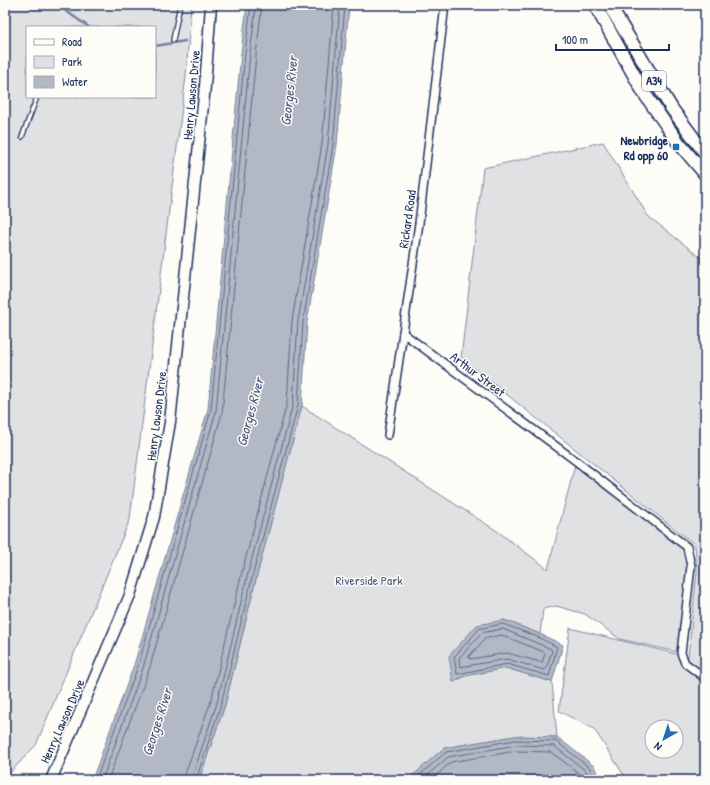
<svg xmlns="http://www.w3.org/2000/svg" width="710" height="785" viewBox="0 0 710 785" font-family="'Patrick Hand',sans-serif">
<rect width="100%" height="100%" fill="#fdfcf7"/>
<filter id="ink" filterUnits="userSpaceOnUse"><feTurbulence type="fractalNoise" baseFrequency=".025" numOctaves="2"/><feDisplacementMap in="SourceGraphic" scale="8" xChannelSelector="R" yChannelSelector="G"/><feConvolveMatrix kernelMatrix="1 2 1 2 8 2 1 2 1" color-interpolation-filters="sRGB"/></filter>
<g filter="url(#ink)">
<g fill="#e0e1e3" stroke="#7e88a0" fill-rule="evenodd">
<path d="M5,5h186l-5,71 -56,443 -94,226 -31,33zM27,27h128v70h-128z"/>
<path d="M603,142l45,74 57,45v519h-78l-33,-51 -35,-18 11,-83 118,29 9,-86 -2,-26 -234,-187 22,-190zM652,727h24v24h-24z"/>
<path d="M302,406l195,125 51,38 28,-108 111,86 4,19 -10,87 -61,-14 -35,-25 -29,-8 -13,3 -3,25 -36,-14 -50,62 11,-6 41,-8 46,14 5,55 -42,-1 -71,12 -36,32h-209l26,-75 32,-130z"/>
</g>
<g fill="#b3b8c5" stroke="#76819c">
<path d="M247,5h102l-12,140 -30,177 -5,84 -45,169 -32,130 -26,75h-107l42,-115 74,-256 33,-356z"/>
<path d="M504,620l36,14 23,11 -11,37 -46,-14 -41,8 -12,6 -4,-26 28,-31z"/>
<path d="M515,736l42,1 37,29 6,14h-192l36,-32z"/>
</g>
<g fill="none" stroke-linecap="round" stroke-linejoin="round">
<g stroke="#586687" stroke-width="1">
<path d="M503,624l35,13 19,10 -8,29 -42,-12 -50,10 -3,-17 25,-28z"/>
<path d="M503,629l48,20 1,2 -6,18 -2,1 -37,-11 -47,8 -1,-9 23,-25z"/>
<path d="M502,635l42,17 1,2 -3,8h-2l-33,-9 -36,6 -2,-1v-2l16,-17z"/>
<path d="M96,780l42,-114 73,-256 34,-357 6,-48"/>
<path d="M102,780l41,-112 73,-257 34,-357 6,-49"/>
<path d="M108,780l41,-110 73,-257 34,-358 6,-50"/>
<path d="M185,780v-6l26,-73 31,-129 45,-169 5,-82 30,-177 12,-139"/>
<path d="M191,780l26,-77 31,-130 45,-169 5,-83 30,-177 12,-139"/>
<path d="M196,780l25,-76 32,-130 45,-169 5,-83 30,-177 12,-140"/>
<path d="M414,780l32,-28 69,-12 41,1 34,27 5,12"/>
<path d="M422,780l26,-23 68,-12 38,1 32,25 4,9"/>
<path d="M431,780l20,-18 65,-11 35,1 30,23 3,5"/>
</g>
<g stroke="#76819c" stroke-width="2.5">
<path d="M57,5l32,22"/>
<path d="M155,46l30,-5"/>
</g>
<g stroke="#1b2f5e" stroke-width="6">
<g id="lane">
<path d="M173,40l7,-35"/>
<path d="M22,137l15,-40"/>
</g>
</g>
<g stroke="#1b2f5e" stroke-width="10">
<g id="street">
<path d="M403,333l173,128 111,86 4,19 -10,87 4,10 20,15"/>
<path d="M388,435l31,-212 26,-218"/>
</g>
</g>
<g stroke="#1b2f5e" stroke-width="13">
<path id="primary" d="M51,780l79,-185 24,-78 16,-95 35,-336 6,-81"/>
</g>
<g stroke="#1b2f5e" stroke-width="15">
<g id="highway">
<path d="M595,5l49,88 34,49 27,32"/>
<path d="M609,5l63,104 33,44"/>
</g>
</g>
<use href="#lane" stroke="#fdfcf7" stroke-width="3.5"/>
<use href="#street" stroke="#fdfcf7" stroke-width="7"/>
<use href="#primary" stroke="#fdfcf7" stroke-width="10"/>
<use href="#highway" stroke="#fdfcf7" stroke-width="12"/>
</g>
</g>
<rect fill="#1f6fb2" stroke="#fdfcf7" stroke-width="1.5" x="672" y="143" width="8" height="8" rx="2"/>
<g text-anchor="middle" stroke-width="3" stroke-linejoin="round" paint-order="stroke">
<rect fill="#fdfcf7" stroke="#5f6c8c" stroke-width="1" x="642" y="71" width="24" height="20" rx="3"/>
<g font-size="12" font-weight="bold" fill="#1b2f5e">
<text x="654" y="85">A34</text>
</g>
<g font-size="13" fill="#1b2f5e" stroke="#fdfcf7">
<text transform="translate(191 95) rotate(-85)" y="5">Henry Lawson Drive</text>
<text transform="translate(407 219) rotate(-82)" y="5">Rickard Road</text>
<text transform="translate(478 374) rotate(37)" y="5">Arthur Street</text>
<text transform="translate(156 416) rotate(-83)" y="5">Henry Lawson Drive</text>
<text transform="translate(62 721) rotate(-66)" y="5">Henry Lawson Drive</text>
</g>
<g font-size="13" font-weight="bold" fill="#1b2f5e" stroke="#fdfcf7" text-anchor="end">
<text x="668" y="145">Newbridge<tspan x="668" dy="15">Rd opp 60</tspan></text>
</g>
<g font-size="13" fill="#4c5c7f" stroke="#fdfcf7">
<text x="369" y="585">Riverside Park</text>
</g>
<g font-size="14" font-style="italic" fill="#49587d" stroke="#fdfcf7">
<text transform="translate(289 91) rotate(-84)" y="5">Georges River</text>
<text transform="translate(250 412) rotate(-75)" y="5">Georges River</text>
<text transform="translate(157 722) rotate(-72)" y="5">Georges River</text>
</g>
</g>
<rect width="710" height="785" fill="none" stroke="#fdfcf7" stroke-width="20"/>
<rect x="10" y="10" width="690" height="765" fill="none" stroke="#1b2f5e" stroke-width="1.5" filter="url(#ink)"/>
<rect x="26" y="26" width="130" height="72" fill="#fdfcf7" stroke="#a3aaba"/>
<rect x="34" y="39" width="20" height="6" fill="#fdfcf7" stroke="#a3aaba"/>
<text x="62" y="46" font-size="12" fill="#1b2f5e">Road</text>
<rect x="34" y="56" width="20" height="12" fill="#e0e1e3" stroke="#a3aaba"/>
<text x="62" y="66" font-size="12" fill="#1b2f5e">Park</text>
<rect x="34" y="76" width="20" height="12" fill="#b3b8c5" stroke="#a3aaba"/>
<text x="62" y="86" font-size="12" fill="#1b2f5e">Water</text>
<g transform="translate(664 739) rotate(219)"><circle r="19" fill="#fdfcf7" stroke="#a3aaba"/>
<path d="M0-3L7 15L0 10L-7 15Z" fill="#1f6fb2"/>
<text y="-6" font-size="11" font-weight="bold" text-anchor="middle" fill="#1b2f5e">N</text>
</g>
<path d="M556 44v6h113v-6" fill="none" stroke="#1b2f5e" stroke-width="2"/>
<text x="562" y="44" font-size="12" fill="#1b2f5e" stroke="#fdfcf7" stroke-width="3" paint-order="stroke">100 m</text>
</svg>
